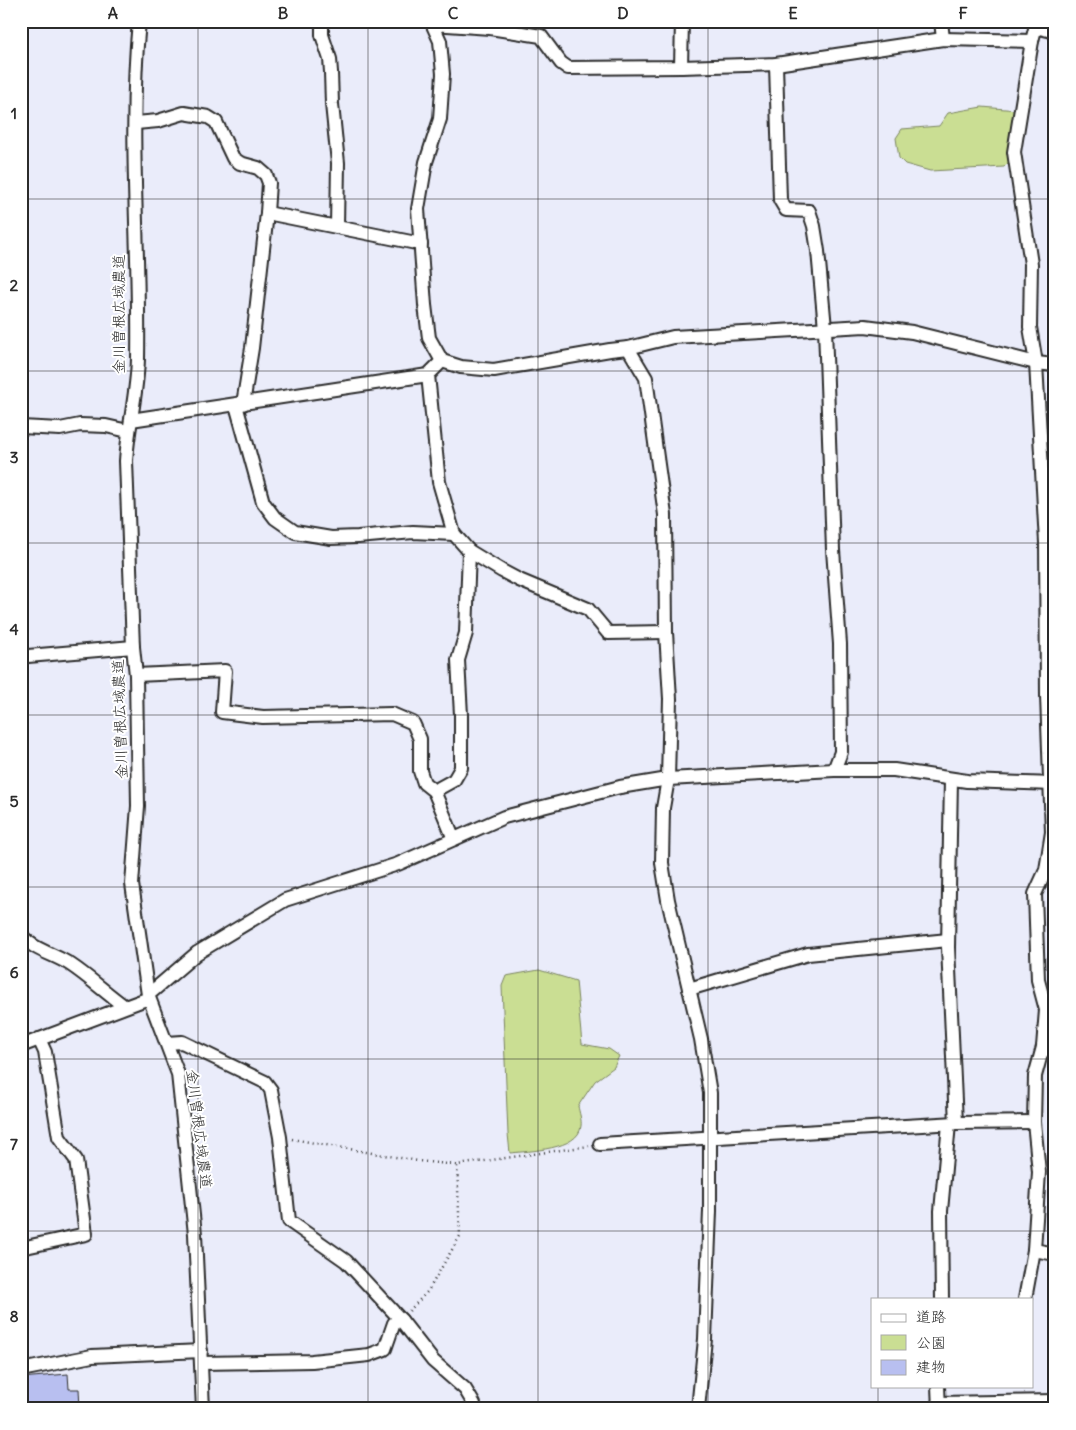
<svg xmlns="http://www.w3.org/2000/svg" width="1076" height="1430" viewBox="0 0 1076 1430" font-family="Delius,'Klee One',sans-serif">
<rect width="100%" height="100%" fill="#eaecfa"/>
<filter id="ink" filterUnits="userSpaceOnUse"><feTurbulence type="fractalNoise" baseFrequency=".02" numOctaves="2"/><feDisplacementMap in="SourceGraphic" scale="10" xChannelSelector="R" yChannelSelector="G"/><feConvolveMatrix kernelMatrix="1 2 1 2 8 2 1 2 1" color-interpolation-filters="sRGB"/></filter>
<g filter="url(#ink)">
<g fill="#cade93" stroke="#7a845f">
<path d="M982,107l35,3 -6,50 -7,7 -74,4 -25,-7 -6,-6 -3,-20 6,-9 37,-3 9,-13z"/>
<path d="M539,970l37,11 6,63 27,5 10,7 -5,11 -19,14 -17,25c1,6 4,14 3,20 -2,24 -53,25 -71,27l-2,-19 -6,-148 4,-10z"/>
</g>
<path fill="#b8bff0" stroke="#2b2b2b" d="M68,1374l1,15h10l1,20h-59v-31z"/>
<g fill="none" stroke-linecap="round" stroke-linejoin="round">
<g stroke="#2b2b2b" stroke-width="16">
<g id="minor">
<path d="M139,21c-11,113 1,226 -1,338 -1,35 -10,68 -12,102l7,186 3,28 2,131 -6,78 16,111 30,79 17,160 8,175"/>
<path d="M322,21v14l8,24 1,13 1,32 6,59 -1,64"/>
<path d="M431,21l9,20 3,33 -3,45 -14,43 -8,47 7,96 4,33 13,23 19,6 33,3 116,-20 18,-2 45,-11 192,-11 47,6 124,31 19,2"/>
<path d="M941,21l2,18"/>
<path d="M433,24l57,4 51,8 20,27 7,5 113,-1 95,-3 167,-25 89,2"/>
<path d="M1035,27l17,4 3,3"/>
<path d="M776,64l4,136 6,10 23,1 5,15 4,25 7,77 8,222 7,94 1,108 -7,18"/>
<path d="M681,67l1,-46"/>
<path d="M136,123l22,-2 26,-8 24,4 8,5 17,36 7,5 18,5 8,7 3,8 -2,30"/>
<path d="M628,348l18,30 19,137 1,117 4,67 -2,80 -5,29 -1,55 6,37 33,139 9,54v118l-5,128 -7,70"/>
<path d="M428,375l11,107 15,52 15,17 33,20 17,9 69,29 20,24 58,-1"/>
<path d="M243,404l9,-56 15,-135 154,31"/>
<path d="M236,405l27,97 12,16 20,14 36,6 27,-1 55,-5 41,2"/>
<path d="M131,420l297,-45 14,-14"/>
<path d="M21,427l39,2 20,-4 26,1 22,5"/>
<path d="M21,655l7,1 105,-9"/>
<path d="M136,675l89,-4 -3,41 41,5 129,-3 21,9 7,16v32l4,12 10,8 20,48"/>
<path d="M951,779l-3,168 8,176"/>
<path d="M434,791l20,-11 7,-12v-53l-3,-55 8,-27 3,-82"/>
<path d="M21,935c13,16 34,19 50,30 18,12 35,28 53,41"/>
<path d="M689,989l119,-35 140,-14"/>
<path d="M148,995l49,-42 88,-53 113,-36 106,-47 116,-30 48,-8 166,-9h60l73,11 88,3"/>
<path d="M167,1043l15,-1 83,40 6,8 9,47 9,84 57,40 55,59 32,41 32,28 9,15v5"/>
<path d="M21,1046l128,-48"/>
<path d="M1043,1047l12,6"/>
<path d="M600,1144l356,-21 78,-1"/>
<path d="M21,1248l65,-14 -10,-74 -17,-23 -14,-85 -6,-13"/>
<path d="M1034,1250l21,4"/>
<path d="M942,1299l-1,-88 8,-87"/>
<path d="M1025,1299l9,-49 5,-78 -5,-50 1,-46 8,-29 3,-37 -8,-30 -3,-86 11,-24 6,-38 -5,-136 -1,-153 -10,-180 -6,-36 1,-63 -17,-112 18,-111 5,-20"/>
<path d="M201,1363l111,-2 57,-6 16,-6 9,-26 7,-3"/>
<path d="M21,1370l71,-14 109,-5"/>
<path d="M938,1386l1,23"/>
<path d="M938,1403l117,-2"/>
</g>
</g>
<g stroke="#2b2b2b" stroke-width="2.5" stroke-dasharray="1 4" stroke-linecap="butt">
<path d="M292,1139l126,22 39,4 132,-19"/>
<path d="M409,1311l19,-20 32,-55 -3,-71"/>
</g>
<use href="#minor" stroke="#fff" stroke-width="12"/>
</g>
</g>
<path fill="none" stroke="#2b2b2b" stroke-width="1" stroke-opacity="0.55" d="M198,21v1388M368,21v1388M538,21v1388M708,21v1388M878,21v1278M21,199h1034M21,371h1034M21,543h1034M21,715h1034M21,887h1034M21,1059h1034M21,1231h1034M878,1386v23"/>
<g text-anchor="middle" stroke-width="4" stroke-linejoin="round" paint-order="stroke">
<g font-size="15" fill="#2b2b2b" stroke="#fff">
<text transform="translate(119 314) rotate(-90)" y="5">金川曽根広域農道</text>
<text transform="translate(120 719) rotate(-92)" y="5">金川曽根広域農道</text>
<text transform="translate(199 1129) rotate(83)" y="5">金川曽根広域農道</text>
</g>
</g>
<rect width="1076" height="1430" fill="none" stroke="#fff" stroke-width="55"/>
<rect x="871" y="1298" width="162" height="90" fill="#ffffff" stroke="#aaaaaa"/>
<rect x="881" y="1314" width="25" height="8" fill="#ffffff" stroke="#aaaaaa"/>
<text x="916" y="1322" font-size="15" fill="#2b2b2b">道路</text>
<rect x="881" y="1335" width="25" height="15" fill="#cade93" stroke="#aaaaaa"/>
<text x="916" y="1348" font-size="15" fill="#2b2b2b">公園</text>
<rect x="881" y="1360" width="25" height="15" fill="#b8bff0" stroke="#aaaaaa"/>
<text x="916" y="1372" font-size="15" fill="#2b2b2b">建物</text>
<rect x="28" y="28" width="1020" height="1374" fill="none" stroke="#2b2b2b" stroke-width="2"/>
<g font-size="16" text-anchor="middle" font-weight="bold" fill="#2b2b2b">
<text x="113" y="19">A</text>
<text x="283" y="19">B</text>
<text x="453" y="19">C</text>
<text x="623" y="19">D</text>
<text x="793" y="19">E</text>
<text x="963" y="19">F</text>
<text x="14" y="119">1</text>
<text x="14" y="291">2</text>
<text x="14" y="463">3</text>
<text x="14" y="635">4</text>
<text x="14" y="807">5</text>
<text x="14" y="978">6</text>
<text x="14" y="1150">7</text>
<text x="14" y="1322">8</text>
</g>
</svg>
